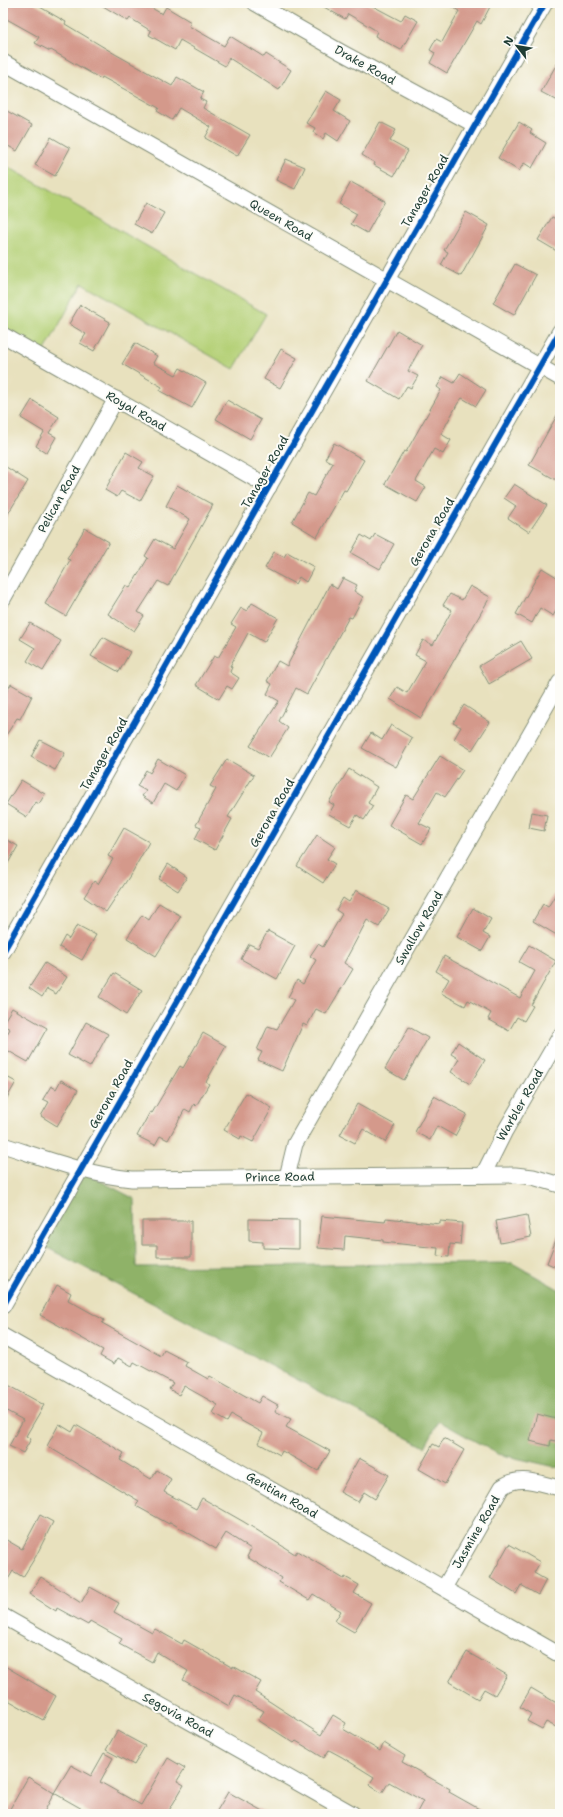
<svg xmlns="http://www.w3.org/2000/svg" width="563" height="1817" viewBox="0 0 563 1817" font-family="'Shantell Sans',sans-serif">
<rect width="100%" height="100%" fill="#fdfcf7"/>
<filter id="ink" filterUnits="userSpaceOnUse"><feTurbulence type="fractalNoise" baseFrequency=".025" numOctaves="2"/><feDisplacementMap in="SourceGraphic" scale="8" xChannelSelector="R" yChannelSelector="G"/><feConvolveMatrix kernelMatrix="1 2 1 2 8 2 1 2 1" color-interpolation-filters="sRGB"/></filter>
<filter id="wash" filterUnits="userSpaceOnUse"><feTurbulence type="fractalNoise" baseFrequency=".012" numOctaves="4" result="noise"/><feDisplacementMap in="SourceGraphic" scale="16" xChannelSelector="R" yChannelSelector="G"/><feGaussianBlur stdDeviation="0.9" result="paint"/><feColorMatrix in="noise" values="0 0 0 0 0 0 0 0 0 0 0 0 0 0 0 0 0 1.4 0 .05"/><feComposite in="paint" operator="in"/></filter>
<g filter="url(#wash)">
<rect width="100%" height="100%" fill="#e8e1be"/>
<path fill="#b4d076" stroke="#6a8655" d="M3,164l263,150 -32,55 -152,-86 -39,71 -40,-20z"/>
<path fill="#8fb267" stroke="#57784e" d="M79,1170l56,29 1,68 376,-4 48,27v178l-62,-14 -59,-33 -14,26 -383,-202z"/>
<g id="blocks">
<g fill="#d4998b">
<path d="M3,3h30l33,19 -1,2 50,30 57,32 5,-9 27,15 -4,7 6,3 -3,6 47,27 -13,21 -32,-18 6,-11 -32,-19 -7,12 -15,-9 2,-3 -57,-31 -1,2 -50,-29 -1,1 -15,-8 4,-6 -36,-20z"/>
<path d="M98,3h45l19,11 4,-7 25,15 -2,4 35,20 6,-10 34,21 2,-3 25,16 -12,20 -50,-32 -4,8 -45,-26 -5,10 -26,-15 2,-4 -21,-13 -2,3z"/>
<path d="M317,3h50l34,18 4,-7 13,7 -17,29 -26,-14 2,-5 -29,-17 -3,5z"/>
<path d="M445,3h47l-11,21 -4,-3 -30,52 -17,-10 5,-10 -5,-3 6,-11 6,3 17,-31z"/>
<path d="M560,58v44l-19,-10z"/>
<path d="M326,91l15,9 -7,11 16,10 -12,20 -12,-8 -3,6 -10,-7 2,-4 -9,-5z"/>
<path d="M7,111l25,14 -15,26 -14,-8v-25z"/>
<path d="M380,122l16,8 -6,11 18,10 -14,25 -20,-11 1,-2 -13,-8z"/>
<path d="M519,122l13,8 -2,3 16,10 -14,25 -8,-5 -5,8 -21,-13z"/>
<path d="M51,137l19,11 -15,28 -20,-11z"/>
<path d="M286,159l19,8 -10,22 -19,-9z"/>
<path d="M351,182l34,19 -18,32 -16,-9 6,-10 -18,-10z"/>
<path d="M146,203l18,10 -12,21 -18,-10z"/>
<path d="M466,212l23,13 -28,51 -20,-11 7,-13 -4,-2z"/>
<path d="M552,217l8,4v32l-22,-13z"/>
<path d="M515,264l21,11 -22,40 -21,-12z"/>
<path d="M80,305l30,17 -16,29 -14,-8 6,-9 -17,-10z"/>
<path d="M397,330l25,15 -14,26 10,5 -7,12 -4,-2 -8,13 -31,-18z"/>
<path d="M135,343l22,13 -4,7 23,12 4,-7 26,15 -14,25 -32,-17 2,-4 -40,-23z"/>
<path d="M281,349l16,9 -17,30 -16,-9z"/>
<path d="M460,373l26,17 -10,16 -14,-8 -4,5 -17,31 10,6 -8,14 -9,-5 -18,32 10,6 -9,15 -32,-18 19,-33 2,1 35,-62 -4,-3 6,-10 11,6z"/>
<path d="M32,400l27,17 -10,16 7,4 -9,16 -11,-7 8,-14 -23,-14z"/>
<path d="M227,400l34,20 -11,19 -34,-20z"/>
<path d="M560,410v72l-31,-17z"/>
<path d="M334,443l30,17 -18,31 -2,-1 -27,47 -25,-15 16,-29 6,3 19,-33 -8,-4z"/>
<path d="M126,452l17,10 -4,6 15,8 -14,25 -19,-10 -4,6 -12,-7z"/>
<path d="M3,465l25,16 -25,41z"/>
<path d="M514,484l33,21 -18,27 -21,-14 8,-12 -12,-8z"/>
<path d="M177,485l36,20 -45,81 -10,-5 -20,31 6,4 -10,15 -26,-17 18,-29 4,3 18,-30 -3,-2 10,-17 18,10 17,-30 -24,-13z"/>
<path d="M85,528l24,14 -43,74 -21,-12 25,-44 -3,-1z"/>
<path d="M375,534l19,10 -14,25 -29,-16 10,-18 10,6z"/>
<path d="M274,552l10,5 3,-5 27,15 -8,15 -7,-5 -4,7 -30,-16z"/>
<path d="M542,568l18,11v25l-7,12 -13,-8 -8,15 -16,-9z"/>
<path d="M343,578l14,7 -3,6 9,6 -11,21 -3,-1 -42,77 -11,-6 -17,33 9,7 -19,30 -19,-12 29,-45 -12,-7 5,-10 -5,-3 11,-20 9,5 43,-82 7,5z"/>
<path d="M470,586l20,11 -69,121 -31,-19 7,-12 10,6 19,-32 -11,-6 8,-15 10,5 19,-35 -9,-5 7,-11 12,6z"/>
<path d="M252,603l26,15 -14,24 -16,-9 -18,33 2,1 -2,5 9,6 -7,11 -5,-3 -8,13 -23,-14 18,-29 4,2 18,-31 -5,-3 10,-16 6,3z"/>
<path d="M30,623l31,18 -18,30 -16,-10 8,-13 -15,-9z"/>
<path d="M103,637l27,15 -11,20 -28,-16z"/>
<path d="M521,641l11,18 -43,25 -10,-18z"/>
<path d="M11,684l21,12 -12,23 -3,-1 -14,22v-42z"/>
<path d="M464,705l26,17 -18,28 -18,-11 7,-12 -8,-4z"/>
<path d="M391,725l21,13 -16,29 -34,-19 9,-15 11,7z"/>
<path d="M40,740l25,13 -10,17 -24,-13z"/>
<path d="M440,756l23,14 -18,27 -8,-5 -18,31 12,6 -9,15 -33,-19 17,-30 7,4z"/>
<path d="M158,759l27,16 -9,16 -12,-7 -11,19 -11,-7 4,-5 -9,-5 9,-16 4,3z"/>
<path d="M227,759l27,16 -26,42 4,2 -17,31 -20,-11 6,-12 -5,-2 20,-36 -6,-3z"/>
<path d="M349,769l28,18 -9,16 5,3 -9,14 -7,-5 -7,11 -21,-12 5,-9 -5,-3z"/>
<path d="M21,780l24,14 -6,10 -3,-2 -9,15 -21,-13z"/>
<path d="M532,812l15,3 -3,16 -15,-3z"/>
<path d="M124,828l25,14 -16,29 -27,41 -22,-15 10,-16 4,3 15,-25 -5,-3z"/>
<path d="M317,835l18,12 -8,12 8,5 -12,19 -26,-17z"/>
<path d="M3,838l15,8 -15,26z"/>
<path d="M168,864l19,13 -9,14 -19,-12z"/>
<path d="M560,887v50l-27,-16 10,-17 5,3z"/>
<path d="M356,890l33,19 -10,18 -12,-7 -23,43 9,6 -27,45 -10,-5 -9,17 -4,-2 -21,47 -24,-11 4,-8 -5,-2 11,-24 9,3 17,-29 -6,-3 9,-17 6,4 13,-24 -6,-4 8,-12 5,3 15,-26 4,-7 -6,-4 7,-12 6,4z"/>
<path d="M159,903l22,13 -25,40 -29,-18 15,-23 7,5z"/>
<path d="M473,908l18,11 -8,14 7,4 -8,14 -25,-14z"/>
<path d="M77,925l19,10 -14,25 -23,-13 6,-11 4,3z"/>
<path d="M268,931l27,15 -18,33 -36,-20 8,-15 9,4z"/>
<path d="M529,945l27,16 -25,44 2,1 -9,15 -7,-4 -8,14 -21,-12 3,-6 -23,-13 -3,6 -24,-13 8,-14 -13,-8 8,-15 76,42 15,-27 -16,-9z"/>
<path d="M45,963l22,14 -11,17 -9,-5 -5,8 -13,-9z"/>
<path d="M114,973l28,17 -16,25 -27,-18z"/>
<path d="M12,1008l35,20 -19,34 -25,-14v-7l7,-12 -7,-4v-2z"/>
<path d="M86,1022l22,12 -18,33 -22,-12z"/>
<path d="M409,1027l19,11 -24,42 -19,-11z"/>
<path d="M203,1033l23,13 -20,36 3,2 -13,22 -2,-2 -4,8 -5,-3 -17,31 -8,-4 -5,9 -18,-9 13,-24 2,1 28,-47 3,2z"/>
<path d="M458,1042l27,18 -15,24 -19,-12 8,-13 -8,-5z"/>
<path d="M3,1075l13,7 -13,23z"/>
<path d="M61,1080l17,10 -21,36 -16,-10 8,-14 -6,-3 8,-13 5,3z"/>
<path d="M246,1093l26,15 -19,34 -12,-6 -1,3 -16,-9z"/>
<path d="M434,1096l33,18 -12,22 -18,-10 -7,14 -15,-8z"/>
<path d="M357,1104l38,21 -10,17 -22,-13 -8,14 -15,-8z"/>
<path d="M527,1215l4,22 -31,6 -4,-22z"/>
<path d="M322,1216l63,6 1,-4 54,6v-3l22,2 -2,22 -10,-1 -1,13 -12,-1 1,-8 -55,-6v-2l-38,-4 -1,14 -26,-2z"/>
<path d="M249,1219l50,1v29l-36,-1v-6l-14,-1z"/>
<path d="M142,1221h49v36h-34v-12h-15z"/>
<path d="M559,1232h1v37l-13,-6z"/>
<path d="M57,1285l14,8 -3,7 36,20 -2,3 59,33 3,-6 23,12 -2,4 23,13 2,-3 48,27 4,-7 16,9 -3,6 16,8 -5,8 44,24 -12,20 -36,-20 -2,4 -22,-12 5,-10 -32,-18 -4,7 -14,-8 5,-9 -34,-19 -5,9 -10,-6 4,-6 -39,-21 -2,4 -14,-8 -4,6 -14,-8 3,-6 -63,-35z"/>
<path d="M3,1382l41,23 -18,31 5,3 -8,14 -14,-7 14,-26 -20,-11z"/>
<path d="M537,1414l23,6v22l-9,-2 -1,6 -20,-5z"/>
<path d="M59,1424l13,8 4,-7 48,28 -4,7 31,19 6,-9 14,9 -7,13 32,17 6,-11 42,24 51,32 2,-3 47,28 1,-2 14,8 -5,8 17,10 -17,29 -19,-11 6,-10 -28,-17 -4,6 -30,-18 2,-4 -34,-21 4,-8 -25,-16 -10,16 -46,-27 -1,2 -33,-18 3,-5 -92,-55z"/>
<path d="M444,1438l20,12 -19,34 -26,-15 14,-25 6,3z"/>
<path d="M359,1458l30,17 -14,24 -11,-7 -6,10 -18,-10z"/>
<path d="M40,1515l13,7 -17,34 -13,21 -10,-6 -10,17v-50l19,11z"/>
<path d="M509,1544l31,18 -6,11 12,7 -8,15 -17,-10 -5,9 -26,-16z"/>
<path d="M41,1577l40,26 9,-16 29,16 -5,9 38,21 3,-4 27,15 2,-4 49,28v-2l28,16 -6,10 66,43 12,-20 13,8 -3,6 37,22 4,-8 21,13 -3,6 48,27 -1,3 39,22h-72l7,-13 -34,-19 -7,11 -13,-8 5,-8 -32,-20 -13,-7 -5,8 -28,-17 -2,2 -36,-23 6,-9 -29,-16 -6,11 -46,-26 5,-9 -31,-19 -5,10 -33,-18 3,-5 -32,-18 -2,4 -31,-17 -1,3 -27,-17z"/>
<path d="M467,1652l40,23 -12,20 -11,-6 -6,10 -29,-17z"/>
<path d="M3,1665l53,31 -13,24 -40,-23z"/>
<path d="M531,1688l29,17v15l-4,7 -10,-5 -4,7 -15,-8 4,-7 -11,-7z"/>
<path d="M117,1731l28,15 -11,19 -28,-15z"/>
<path d="M104,1753l9,5 -13,24 41,23 27,-47 17,10 -8,13 7,4 -17,29h-76l-37,-21 17,-28 20,11z"/>
<path d="M28,1777l26,16 -11,21h-36z"/>
<path d="M228,1792l40,22h-53z"/>
</g>
</g>
</g>
<g filter="url(#ink)">
<use href="#blocks" fill-opacity="0" stroke="#848f79" stroke-width="1"/>
<g fill="none" stroke-linecap="round" stroke-linejoin="round">
<g stroke="#848f79" stroke-width="17">
<g id="minor">
<path d="M255,3l84,48 136,74"/>
<path d="M3,62l557,316"/>
<path d="M3,335l266,152"/>
<path d="M3,599l113,-200"/>
<path d="M3,952l542,-949"/>
<path d="M3,1145c44,14 82,29 129,34l383,-4 18,2 27,8"/>
<path d="M483,1175l22,-44 55,-95"/>
<path d="M287,1177l8,-33 265,-462"/>
<path d="M3,1306c185,-325 371,-650 557,-975"/>
<path d="M3,1336l557,319"/>
<path d="M444,1588l58,-101c18,-13 37,-3 58,1"/>
<path d="M3,1616l350,198"/>
</g>
</g>
<use href="#minor" stroke="#fff" stroke-width="15"/>
<g stroke="#fdfcf7" stroke-width="8">
<g id="cycleway">
<path d="M3,952l542,-949"/>
<path d="M3,1306c185,-325 371,-650 557,-975"/>
</g>
</g>
<use href="#cycleway" stroke="#0057b8" stroke-width="6"/>
</g>
</g>
<g text-anchor="middle" stroke-width="4" stroke-linejoin="round" paint-order="stroke">
<g font-size="12" fill="#1f3d34" stroke="#fdfcf7">
<text transform="translate(365 65) rotate(29)" y="4">Drake Road</text>
<text transform="translate(425 191) rotate(-60)" y="4">Tanager Road</text>
<text transform="translate(281 220) rotate(30)" y="4">Queen Road</text>
<text transform="translate(136 411) rotate(30)" y="4">Royal Road</text>
<text transform="translate(265 472) rotate(-60)" y="4">Tanager Road</text>
<text transform="translate(59 499) rotate(-61)" y="4">Pelican Road</text>
<text transform="translate(432 532) rotate(-60)" y="4">Gerona Road</text>
<text transform="translate(104 754) rotate(-60)" y="4">Tanager Road</text>
<text transform="translate(272 813) rotate(-60)" y="4">Gerona Road</text>
<text transform="translate(419 928) rotate(-60)" y="4">Swallow Road</text>
<text transform="translate(111 1094) rotate(-61)" y="4">Gerona Road</text>
<text transform="translate(520 1105) rotate(-60)" y="4">Warbler Road</text>
<text transform="translate(280 1177) rotate(-1)" y="4">Prince Road</text>
<text transform="translate(282 1495) rotate(30)" y="4">Gentian Road</text>
<text transform="translate(476 1532) rotate(-60)" y="4">Jasmine Road</text>
<text transform="translate(178 1715) rotate(29)" y="4">Segovia Road</text>
</g>
</g>
<rect width="563" height="1817" fill="none" stroke="#fdfcf7" stroke-width="16"/>
<g transform="translate(517 46) rotate(301)" stroke="#fdfcf7" stroke-width="3" paint-order="stroke">
<path d="M0-3L7 15L0 10L-7 15Z" fill="#1f3d34"/>
<text y="-6" font-size="11" font-weight="bold" text-anchor="middle" fill="#1f3d34">N</text>
</g>
</svg>
